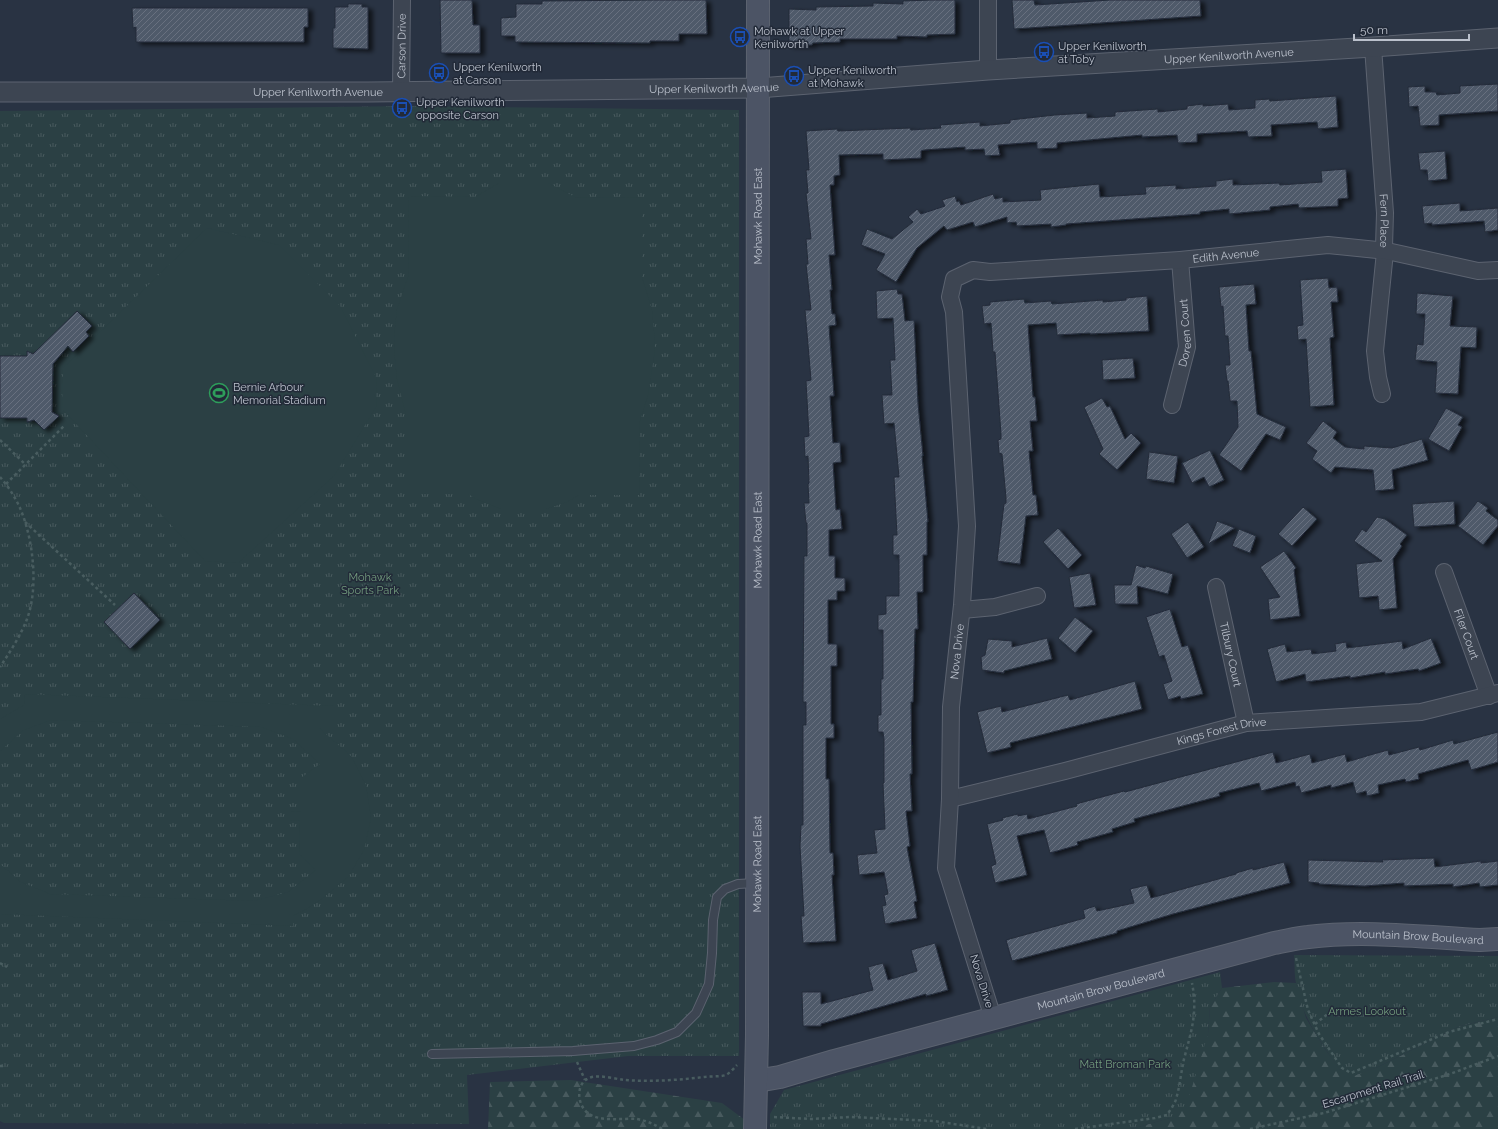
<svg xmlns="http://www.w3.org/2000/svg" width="1498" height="1129" viewBox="0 0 1498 1129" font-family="Raleway,sans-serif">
<defs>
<pattern id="forest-firs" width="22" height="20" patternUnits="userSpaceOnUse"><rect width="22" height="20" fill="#2b4044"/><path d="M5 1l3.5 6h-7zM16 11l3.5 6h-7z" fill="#485a5e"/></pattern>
<pattern id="park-tufts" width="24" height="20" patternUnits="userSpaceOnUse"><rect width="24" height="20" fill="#2b4044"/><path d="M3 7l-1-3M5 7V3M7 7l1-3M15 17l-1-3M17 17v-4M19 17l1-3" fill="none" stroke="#485a5e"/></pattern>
<pattern id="building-hatch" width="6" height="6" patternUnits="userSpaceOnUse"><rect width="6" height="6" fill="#505a6b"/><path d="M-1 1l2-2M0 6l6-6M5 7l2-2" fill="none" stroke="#67707f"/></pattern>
<filter id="shadow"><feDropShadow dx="4.5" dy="2.5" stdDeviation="2" flood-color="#0009"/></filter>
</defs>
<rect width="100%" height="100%" fill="#293343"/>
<g fill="url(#forest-firs)">
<path d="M1274,982l22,1 10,35 19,31 21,29 32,-11 82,-41 38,-9v112h-367l39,-11 38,-84 2,-27 12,-19z"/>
<path d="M571,1080l151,23 35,26h-269l2,-47z"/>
</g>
<g fill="url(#park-tufts)">
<path d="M410,106l329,4v946h-111l-161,19 2,49 -465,-1 -4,-2v-1010z"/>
<path d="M1294,955l204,1v61l-38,9 -82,41 -32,12c-20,-29 -45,-61 -50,-96 -2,-9 -1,-19 -2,-28z"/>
<path d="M1220,972l2,16 -12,19 -2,27 -21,70 -17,14 -39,11h-361v-15l14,-24z"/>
</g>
<g fill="#2b4044">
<path d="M499,183h49l27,14 67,1v79l10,33 2,22 1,18 -7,45 -8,26 -1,74h-60l-12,7 -21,7h-45l-25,-10 -8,-5h-62v-79l-9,-36 -3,-29 1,-23 2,-18 11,-32 1,-81 66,1z"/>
<path d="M207,228l72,17 61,61 37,73 -1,28 -42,69 -96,87 -33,-2 -143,-152 1,-41z"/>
<path d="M25,694l309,12v22h-15l32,28 15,29 5,33 -7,32 -16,27 -25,21 -15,10 -15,8v10l-293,-12v-50l21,18 29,12 204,7 34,-9 28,-22 -17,-16 1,-33 -10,-1v-9l11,1v-34l19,-14 -27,-25 -32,-12 -210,-7 -27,10 -24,21v-32l24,-14z"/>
</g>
<g fill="url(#building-hatch)" stroke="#242c3a" filter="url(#shadow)">
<path d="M440,0h32l1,25h7v28h-39z"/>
<path d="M654,0h52l1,34h-28v7h-29v2l-135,-1v-6h-14v-18l15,-1v-13h26v-3z"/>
<path d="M931,0h24v34l-28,1v2l-30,-1v3h-57v3l-27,1 -1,2h-23v-36l27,1v-3l57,-1v-3l30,1v-3z"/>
<path d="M1012,0h22l1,5 75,-5h90l1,16 -187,13z"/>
<path d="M348,4h14v3h6v42l-35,-1v-20h2v-21h13z"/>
<path d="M132,8h176v19h-4v15h-168v-15l-3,1z"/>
<path d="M1498,84v27l-59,4v10l-19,1 -2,-20 -9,1 -1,-20 17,-1v6h11l1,3 23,-2v-7z"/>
<path d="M1336,96l2,31 -20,2 -1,-7 -46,3 1,11 -24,1 -1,-6 -50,3v8l-19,1 -1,-8 -35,2v-2l-85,8v5l-20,1v-7l-39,3 2,10 -15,1 -1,-7 -19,1v-3l-41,3 -3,1v7l-38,2v-6l-44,1 1,20 -6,1v9h-4l5,70h-6l3,35h-2l2,24h3l1,11 -7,1 5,70h-4l3,47 7,-1 1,20 -8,1 3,47 4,-1 2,20 -13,1v26h6v22h10v13h-8v9h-9v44h9v22h-6v58h3v14h-8v41h3l1,74h3l1,22h-2l4,66 -33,2 -2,-27h3l-4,-70 1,-21h2v-100h3v-23h-3l1,-146h3v-33h-1l-2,-20h5l-1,-19 1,-1 -1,-27 -3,1 -1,-20 5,-1 -3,-55 5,-1 -6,-70h6l-5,-46h2l-2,-25h5l-5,-46h2l-2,-23h3l-3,-39 31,-2 1,2 72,-3 1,2 30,-2 -1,-3 40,-3v4l30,-3v-3l45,-5 32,-2v5l28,-2v-4l43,-3v3l29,-3v-3l16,-2v2l25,-2 1,6 26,-2v-8l14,-1 1,2z"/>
<path d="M1445,151l2,28 -19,2 -1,-11h-7l-2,-17z"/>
<path d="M1346,169l2,29 -10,1v7l-39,2 -1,-4 -28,3v3l-41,4v-5l-29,3v2l-134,10v1l-15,2v-3l-34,2 -1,-4 -9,1v-6l-32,10 -2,-5 -26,8 -3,-4 -27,22 -21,34 -20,-12 9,-16 -24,-9 6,-16 25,10 21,-17 -5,-5 9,-8 4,5 24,-8 -3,-6 13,-4 2,6 2,-1 2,4 32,-11 2,5 8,-2v5l38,-2 -1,-10 59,-6 1,13 46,-3 -1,-7 31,-2v4l40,-3v-5l17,-2v6l46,-2 1,2 42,-3 -1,-11z"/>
<path d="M1460,203v8l38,-3v22l-13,2 -1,-11 -52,4v-2l-8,1 -2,-18z"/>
<path d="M1328,278l1,10 8,-1 1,15h-7l3,35 -4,1 4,67 -24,2 -4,-68 -8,1 -1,-14 6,-1 -3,-45z"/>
<path d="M1254,284l2,20 -10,1 3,46h2l6,63 29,13 -6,13 -14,-6 -25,37 -22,-16 19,-28 -1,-26h-7l-2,-20h-1l-2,-16h5l-2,-29h-3l-2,-30 -2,1 -2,-20z"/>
<path d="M897,289l1,5h4l3,27 9,-1 4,84 5,52h-1l6,66h-1v33h-4v37h-6l1,37h-3l-2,73h-2l1,72h-2l2,37h-6l4,35 -3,1 10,54 -3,1 3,16 -32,6 -3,-18 4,-1 -2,-10 4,-1 -4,-22 -25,3 -2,-20 20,-2 -3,-23 11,-1 -2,-46h1v-44l-1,-7h-5v-17h3v-36h2v-49h-5v-15l8,-1v-18h13v-41h-6v-20h4l-3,-58h5l-5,-54 -10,1 -2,-29h10l-2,-35h5l-2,-42 -16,1 -1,-28z"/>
<path d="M1417,293l36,3 -3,30 27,1 -1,21 -15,-1 -3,47 -23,-1 2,-31 -22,-2 2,-16 6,1 2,-31h-9z"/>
<path d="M1147,296l2,35 -59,3v-1l-33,2 -1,-12 -28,2 5,72h2l2,24h-7l3,30h-4l4,44h3l2,20 -12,1 -6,48 -23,-3 7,-57 2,-1v-5l-4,-44 -3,-1 -1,-13 3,-1v-5l-6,-82h-2l-2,-29 -7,1 -2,-18 8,-1v-3l34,-3 1,4 26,-2 1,3 51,-4v2l23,-2v-2z"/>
<path d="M77,311l15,15 -6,6 3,4 -16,16 -5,-6 -15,18 -1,48 7,4 -15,14 -10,-10 -7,2v-4h-27v-62h27v-5l6,3z"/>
<path d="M1133,358l2,20 -32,2 -1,-20z"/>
<path d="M1102,398l5,9 3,-1 15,33 6,-6 10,10 -24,27 -18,-16 4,-5 -19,-42z"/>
<path d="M1446,408l17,9 -5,8 4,2 -13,24 -21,-12z"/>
<path d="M1323,421l14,11 -4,6 12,9 19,2v-3l28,2 30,-9 6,21 -36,10 2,19 -19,2 -2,-21 -38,-3 -4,6 -19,-14 5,-8 -11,-8z"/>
<path d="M1210,450l14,30 -15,7 -5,-10 -12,6 -10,-20z"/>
<path d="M1149,452l29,4 -4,27 -28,-4z"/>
<path d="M1454,501l1,23 -41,3 -2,-23z"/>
<path d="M1478,501l10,7 -2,3 12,9v6l-15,19 -25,-19z"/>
<path d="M1303,507l14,12 -25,27 -14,-12z"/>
<path d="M1377,517l8,2 22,16 -7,9 2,2 -9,13 4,49 -18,2 -1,-14 -19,2 -3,-34 26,-3 -28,-20 8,-12 4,3z"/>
<path d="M1217,521l18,7 -27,16z"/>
<path d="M1188,522l16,25 -17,11 -16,-24z"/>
<path d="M1058,528l24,27 -14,14 -25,-27z"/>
<path d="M1239,529l17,7 -6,17 -18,-7z"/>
<path d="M1284,551l12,17 -2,2 6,46 -30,4 -2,-21 12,-2 -20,-30z"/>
<path d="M1136,565l9,3 1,-2 27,8 -5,20 -31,-8 1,18h-23l-1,-19h17z"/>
<path d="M1090,573l6,32 -22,3 -5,-31z"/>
<path d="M134,593l26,27 -30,29 -26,-27z"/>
<path d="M1170,609l12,38 6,-2 15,49 -22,5 -1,-3 -12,4 -5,-16 9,-3 -8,-26 -5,2 -13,-40z"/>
<path d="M1075,617l18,14 -18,22 -17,-15z"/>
<path d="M1047,638l5,21 -48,12v2l-22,-3 -1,-13 4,-2 3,-16 24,2v6z"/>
<path d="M1431,638l10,25 -22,8 -1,-2 -33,5v-2l-35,6v-2l-44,6 -1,-8 -29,8 -9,-33 18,-5 2,8 24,-3 1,5 24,-3 -1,-7 11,-2 1,6 55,-7 1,8z"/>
<path d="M1135,681l7,28 -132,34 1,4 -24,6 -10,-41 24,-6 1,6 66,-17 2,5z"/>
<path d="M1498,732v30l-27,8 -3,-10 -50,14 1,5 -13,3 -1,-3 -27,6 1,8 -12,3 -1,-5 -10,3 -3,-12 -22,6v-3l-30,8 -2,-7 -3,1 -1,-5 -34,9 -2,-8 -40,10 1,3 -86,23 1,3 -23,7 1,3 -36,10 1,3 -28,8 -6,-23 -27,6 10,39 -32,8 -4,-17 5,-2 -9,-40 16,-4 -1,-2 16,-4v2l9,-2 1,5 49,-13 -1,-2 48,-13 1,1 148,-40 3,11 34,-9 2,9 33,-9 2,8 23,-7 18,-5 1,5 30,-8 1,3 33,-10 1,4z"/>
<path d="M1434,858l1,9 46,-6v2l17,-2v24l-18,2 -1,-4 -26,4v-3l-49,2v-3l-40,3 -45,-2v-1l-11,-1v-22l75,2 -1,-2z"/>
<path d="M1284,862l6,21 -117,31 -56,17v2l-105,28 -6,-21 79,-22 -2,-8 12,-4 2,5 37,-8 -4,-14 17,-4 4,13 85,-24v-1l17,-5v2z"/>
<path d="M935,943l13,47 -22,6v-2l-105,30v2h-18l-1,-34h19v12l52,-14 -4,-15h1l-2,-8 15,-4 5,17 29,-9 -6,-21z"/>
</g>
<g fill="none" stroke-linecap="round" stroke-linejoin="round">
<g stroke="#5c6370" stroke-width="10">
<path id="service" d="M432,1054l141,-3 61,-5 23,-6 20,-8 19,-19 13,-29 3,-31 1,-33 4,-23 8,-8 13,-5 17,-1"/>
</g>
<g stroke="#5c6370" stroke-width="18">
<g id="minor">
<path d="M988,0v70"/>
<path id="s1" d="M1373,47l12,166 -1,34 1,5 -10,99 3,26 4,17"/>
<path id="s2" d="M401,92l1,-92"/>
<path id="s3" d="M1172,405l15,-58 -7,-87"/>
<path id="s4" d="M1444,572l45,124"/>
<path id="s5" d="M1216,587l30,136"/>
<path d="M962,610l33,-3 42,-11"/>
<path id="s6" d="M950,799l115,-28 181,-48 175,-11 77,-19"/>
<path id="s7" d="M993,1018l-47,-150 4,-69 1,-92 11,-102 5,-79 -13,-214 -4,-15 4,-18 19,-9 17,2 190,-12 148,-15 59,6 91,20 20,-1"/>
</g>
</g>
<g stroke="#5c6370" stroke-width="21">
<g id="tertiary">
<path id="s8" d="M0,92h368l391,-4 229,-18 385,-23 125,-9"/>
</g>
</g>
<g stroke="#5c6370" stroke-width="24">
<g id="secondary">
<path id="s9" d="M756,1081l24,-4 54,-16 440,-118c12,-2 23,-5 34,-6 55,-7 116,0 172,3l18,-1"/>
<path id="s10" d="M755,1129l2,-94 1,-1035"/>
</g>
</g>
<g stroke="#495d60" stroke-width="2.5" stroke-dasharray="3 3" stroke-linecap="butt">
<path d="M0,440l26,25"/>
<path d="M0,477c8,9 15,20 20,31 13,30 19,79 7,111 -6,16 -17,33 -27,48"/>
<path d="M6,484l58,-58"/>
<path d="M25,522l90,83"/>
<path d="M1296,958l12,52 11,24 23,34 9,5 98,-41 49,-13"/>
<path d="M0,963l7,4"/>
<path d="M1315,1024l14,-11"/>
<path d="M577,1062l8,18"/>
<path d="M0,1066h6"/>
<path d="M774,1117l37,2 40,-2 83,4 53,8"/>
<path d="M662,1129c-8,-5 -15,-8 -25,-10 -15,-1 -35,3 -48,-5 -13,-9 -14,-33 3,-37 10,-2 23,2 33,3 27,2 53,0 79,-3 7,-1 15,0 22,-2 4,-2 8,-7 11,-10"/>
<path d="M1075,1129l80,-11 12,-3c3,-5 8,-11 9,-16 4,-13 5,-27 8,-40 7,-27 14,-46 8,-76"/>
<path d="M1250,1129l74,-16 126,-39 48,-18"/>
</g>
<use href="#service" stroke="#3d4552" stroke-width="8"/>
<use href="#minor" stroke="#3d4552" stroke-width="16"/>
<use href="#tertiary" stroke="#3d4552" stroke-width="19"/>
<use href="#secondary" stroke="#4c5465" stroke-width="22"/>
</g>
<defs>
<g id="bus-ring" transform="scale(1)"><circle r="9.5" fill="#222a38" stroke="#1a4fb4" stroke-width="1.5"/><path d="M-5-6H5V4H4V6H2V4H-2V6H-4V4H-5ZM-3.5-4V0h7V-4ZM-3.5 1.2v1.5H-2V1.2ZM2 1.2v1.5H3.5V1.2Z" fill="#1a4fb4"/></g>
<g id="stadium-ring" transform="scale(1)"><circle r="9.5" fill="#222a38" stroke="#2e9e5b" stroke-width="1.5"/><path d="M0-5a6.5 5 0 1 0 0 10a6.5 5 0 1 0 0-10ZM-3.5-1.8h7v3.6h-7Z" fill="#2e9e5b"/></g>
</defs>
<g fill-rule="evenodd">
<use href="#bus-ring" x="740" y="37"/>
<use href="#bus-ring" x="1044" y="52"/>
<use href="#bus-ring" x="439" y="73"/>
<use href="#bus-ring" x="794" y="76"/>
<use href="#bus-ring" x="402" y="108"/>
<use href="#stadium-ring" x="219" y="393"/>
</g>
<g text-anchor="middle" stroke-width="3" stroke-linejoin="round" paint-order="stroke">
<g font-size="11" fill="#bbc1cc" stroke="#222a38" text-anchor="start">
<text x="754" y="35">Mohawk at Upper<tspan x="754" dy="13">Kenilworth</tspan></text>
<text x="1058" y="50">Upper Kenilworth<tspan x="1058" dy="13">at Toby</tspan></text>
<text x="453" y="71">Upper Kenilworth<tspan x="453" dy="13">at Carson</tspan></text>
<text x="808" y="74">Upper Kenilworth<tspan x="808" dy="13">at Mohawk</tspan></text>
<text x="416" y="106">Upper Kenilworth<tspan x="416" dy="13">opposite Carson</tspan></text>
<text x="233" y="391">Bernie Arbour<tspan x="233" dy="13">Memorial Stadium</tspan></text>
</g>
<g font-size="11" fill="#bbc1cc" stroke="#222a38">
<text dy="4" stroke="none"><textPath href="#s2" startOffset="46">Carson Drive</textPath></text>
<text dy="4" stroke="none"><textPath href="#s8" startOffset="1230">Upper Kenilworth Avenue</textPath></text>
<text dy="4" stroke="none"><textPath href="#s8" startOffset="714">Upper Kenilworth Avenue</textPath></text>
<text dy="4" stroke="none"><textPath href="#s8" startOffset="318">Upper Kenilworth Avenue</textPath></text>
<text dy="4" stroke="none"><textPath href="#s10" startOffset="913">Mohawk Road East</textPath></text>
<text dy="4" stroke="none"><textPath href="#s1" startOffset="174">Fern Place</textPath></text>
<text dy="4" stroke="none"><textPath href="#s7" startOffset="1023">Edith Avenue</textPath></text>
<text dy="4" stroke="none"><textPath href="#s3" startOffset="74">Doreen Court</textPath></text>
<text dy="4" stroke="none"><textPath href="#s10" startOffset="589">Mohawk Road East</textPath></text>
<text dy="4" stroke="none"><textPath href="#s4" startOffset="66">Filer Court</textPath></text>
<text dy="4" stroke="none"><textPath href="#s7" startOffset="374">Nova Drive</textPath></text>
<text dy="4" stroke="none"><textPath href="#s5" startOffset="69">Tilbury Court</textPath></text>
<text dy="4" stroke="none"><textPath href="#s6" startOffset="280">Kings Forest Drive</textPath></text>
<text dy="4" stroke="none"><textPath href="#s10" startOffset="265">Mohawk Road East</textPath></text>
<text dy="4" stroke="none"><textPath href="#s9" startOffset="681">Mountain Brow Boulevard</textPath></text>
<text transform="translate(982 981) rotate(73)" y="4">Nova Drive</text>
<text dy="4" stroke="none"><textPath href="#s9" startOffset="357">Mountain Brow Boulevard</textPath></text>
<text transform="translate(1373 1089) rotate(-17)" y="4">Escarpment Rail Trail</text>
</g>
<g font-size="11" fill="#739c7e" stroke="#222a38">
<text x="370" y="581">Mohawk<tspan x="370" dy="13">Sports Park</tspan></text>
<text x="1367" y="1015">Armes Lookout</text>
<text x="1125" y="1068">Matt Broman Park</text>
</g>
</g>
<path d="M1354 34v6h115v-6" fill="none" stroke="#bbc1cc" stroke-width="2"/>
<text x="1360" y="34" font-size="12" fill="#bbc1cc" stroke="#222a38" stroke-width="3" paint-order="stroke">50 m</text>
</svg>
